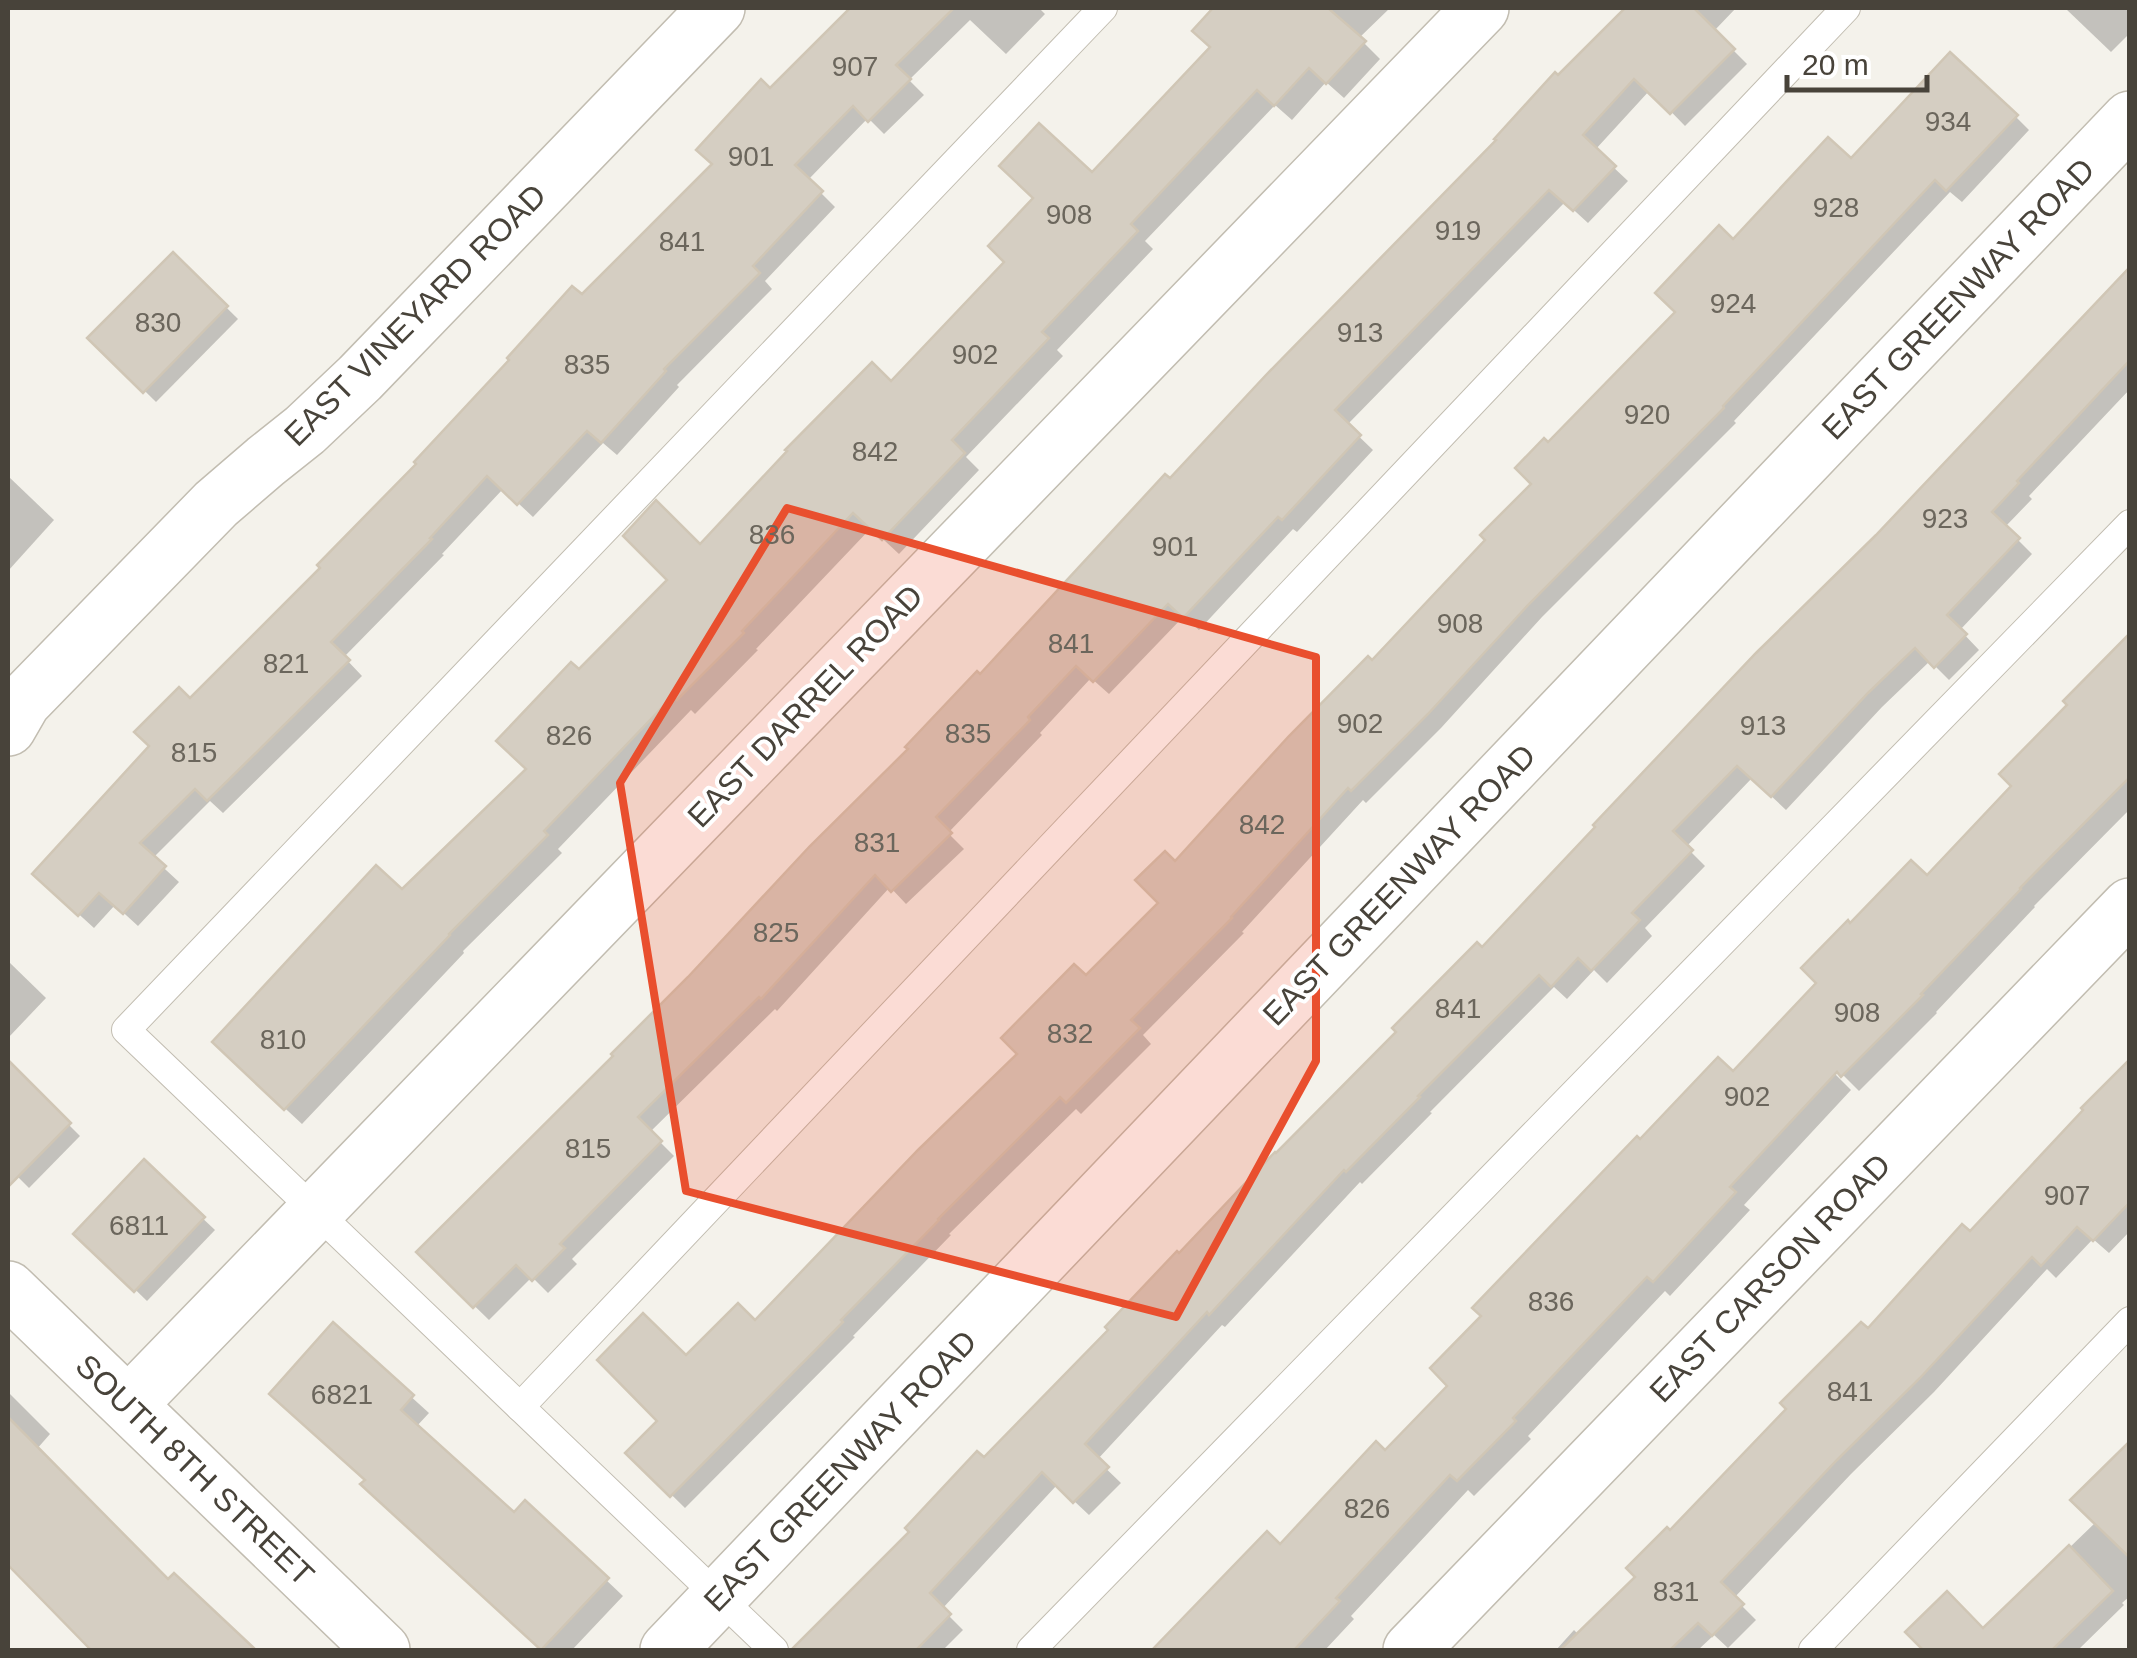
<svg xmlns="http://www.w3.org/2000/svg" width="2137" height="1658" viewBox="0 0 2137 1658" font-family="Arial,sans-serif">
<rect width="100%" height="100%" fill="#f4f2eb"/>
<g fill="#0003">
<path d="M853,8h186l6,6 -39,40 -36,-34 -61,60 15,15 -40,39 -16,-16 -60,62 27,27 -70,74 7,8 -95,96 2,2 -62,68 -14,-12 -70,74 -30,-28 -61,65 2,1 -100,102 18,19 -139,137 -13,-12 -57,57 26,24 -41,44 -23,-21 -21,23 -44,-40 140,-186 133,-134 259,-270 133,-133 55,-74z"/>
<path d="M1216,8h174l-31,30 21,21 -36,39 -18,-16 -34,38 -17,-15 -130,136 8,8 -96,101 6,6 -97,101 13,13 -80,84 -28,-26 -115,121 2,1 -63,64 -4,-4 -133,139 4,4 -99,98 1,2 -162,171 -71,-66 298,-289 50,-97 121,-125 191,-163 322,-336 -18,-17z"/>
<path d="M1629,8h107l-22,23 33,33 -62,62 -35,-36 -55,60 33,31 -40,42 -23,-21 -218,223 26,25 -76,82 -4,-3 -94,101 -15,-14 -75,78 -18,-16 -51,55 2,2 -94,98 16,16 -58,55 -16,-17 -113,124 -2,-2 -125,123 24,24 -102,103 5,5 -29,29 -16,-16 -43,43 -70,-68 197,-196z"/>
<path d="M2065,8h65v25l-19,19z"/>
<path d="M2016,117l13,13 -67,72 -12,-10 -216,229 2,2 -194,194 -101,111 -75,75 -3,-3 -121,132 2,1 -101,102 8,9 -70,70 -5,-5 -127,125 2,1 -98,101 2,1 -170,171 -56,-55 32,-32 25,-62 69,-36 265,-269 66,-75 75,-76 14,-38 197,-201 115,-123 48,-57 13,-39 130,-132 55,-71 118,-80z"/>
<path d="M173,255l65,64 -82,83 -65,-64z"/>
<path d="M2130,270v119l-101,107 3,3 -27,28 27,27 -72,76 19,20 -30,30 -19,-19 -48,46 -96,103 -34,-32 -66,69 19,19 -60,62 7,8 -45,47 -13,-13 -27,29 -13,-12 -124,125 2,1 -70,71 -2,-2 -135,145 -3,-2 -125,135 24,23 -32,32 -32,-30 -115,124 21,21 -20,20h-119l-14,-14 673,-686z"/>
<path d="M8,476l46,44 -46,51z"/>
<path d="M2130,637v172l-96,97 1,1 -99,105 1,1 -78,78 -30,-30 -3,4 25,25 -107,115 6,5 -80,86 -5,-5 -137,145 3,3 -57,57 -6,-6 -117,126 3,3 -29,31h-170l27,-26 99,-76 104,-95 66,-67 189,-243 94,-69 85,-91 31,-57 77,-47 87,-93 57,-81z"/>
<path d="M8,961l38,37 -38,40z"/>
<path d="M2130,1062v169l-21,22 -16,-14 -37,39 -9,-9 -113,123 -83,82 -117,124 22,22 -28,28 -14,-13 -16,15h-142l18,-20 5,5 60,-58 32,-43 197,-202 102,-97z"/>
<path d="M11,1067l69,69 -51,52 -21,-21v-97z"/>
<path d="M144,1163l71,67 -68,71 -70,-68z"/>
<path d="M333,1326l96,87 -13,14 98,89 12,-12 97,92 -51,54h-31l-161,-150 -13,-20z"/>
<path d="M8,1392l42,42 -14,16 132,133 6,-6 79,73h-130l-22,-20 -50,-75 -43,-42z"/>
<path d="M2130,1444v152l-8,7 2,2 -46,45h-151l-18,-18 74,-1 113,-109z"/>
</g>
<g fill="#d5cec2" stroke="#d0c6b5" stroke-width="2.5">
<path d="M850,8h104l-58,57 15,14 -43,43 -15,-16 -58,59 28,26 -70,75 7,7 -96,96 2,2 -65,72 -14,-12 -70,74 -30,-29 -57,62 2,1 -101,103 19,18 -143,141 -12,-12 -55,54 26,23 -43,48 -24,-21 -21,23 -46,-42 117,-128 -15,-14 45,-45 11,11 130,-130 -3,-3 99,-101 -2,-2 95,-102 -2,-2 65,-72 10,8 130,-130 -16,-14 65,-71 9,9z"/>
<path d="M1213,8h115l38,33 -40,43 -17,-16 -35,38 -17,-16 -126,134 7,7 -96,101 7,6 -97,102 13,13 -83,87 -29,-27 -111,118 2,2 -67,67 -4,-4 -129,135 4,4 -99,99 1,1 -166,175 -72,-68 164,-177 26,24 124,-120 -30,-28 75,-79 8,7 88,-89 -44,-44 33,-36 44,44 87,-93 -2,-1 87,-88 19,19 113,-119 -16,-16 45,-48 -34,-32 40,-43 53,49 118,-125 -18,-16z"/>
<path d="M1625,8h69l41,41 -65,65 -36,-35 -51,56 33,31 -43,45 -24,-21 -214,220 26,25 -79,85 -4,-3 -95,101 -15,-14 -75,78 -17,-16 -48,51 2,3 -94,97 16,16 -61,59 -16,-17 -114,124 -2,-2 -121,120 24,24 -102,103 5,4 -33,33 -16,-16 -43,43 -57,-56 197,-196 -2,-2 77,-77 122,-131 98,-97 -3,-2 72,-76 3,3 185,-200 5,4 96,-103 230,-235 -2,-1 61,-67 3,3z"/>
<path d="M1950,52l68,63 -72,76 -11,-11 -212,226 1,2 -195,196 -101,110 -77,77 -3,-3 -117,129 1,1 -101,102 9,8 -74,75 -6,-6 -122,122 1,1 -98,100 2,2 -173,175 -45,-44 32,-32 -60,-61 46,-47 43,42 52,-52 17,17 163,-170 99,-96 -16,-16 73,-74 12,11 72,-72 -23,-23 30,-29 10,10 114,-125 79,-80 4,4 113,-120 -5,-5 51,-51 -16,-16 29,-30 4,4 127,-130 -20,-19 64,-68 14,14 95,-102 23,21z"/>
<path d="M173,252l55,54 -85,87 -56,-55z"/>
<path d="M2130,267v93l-113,121 2,2 -27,29 28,26 -73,77 20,19 -33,34 -19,-20 -47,45 -97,104 -34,-31 -64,65 20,19 -61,63 8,7 -49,51 -13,-13 -27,29 -12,-12 -121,121 2,1 -74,75 -2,-2 -135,145 -2,-3 -122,132 24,23 -36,36 -31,-31 -112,121 21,21 -35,36h-125l118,-118 -4,-4 72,-77 7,6 124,-127 -3,-3 72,-76 2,2 96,-101 1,1 120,-121 -4,-4 85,-86 5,5 113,-120 -2,-2 72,-76 91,-96 120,-118z"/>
<path d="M2130,633v144l-110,111 1,1 -100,105 2,1 -82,82 -4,-5 -107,115 6,5 -83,90 -6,-5 -134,141 3,3 -59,60 -7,-6 -114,123 4,3 -46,49h-142l115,-119 13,13 96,-103 9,9 62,-64 -17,-18 51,-52 -9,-8 165,-172 3,3 78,-82 15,14 83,-88 -15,-15 47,-48 2,3 61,-63 16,15 84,-89 -12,-12 68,-69 -4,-4z"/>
<path d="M2130,1059v143l-37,39 -16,-14 -36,39 -9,-9 -112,121 -83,82 -116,122 23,22 -32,32 -14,-13 -28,27h-110l75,-73 -9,-9 41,-41 3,3 116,-121 -6,-6 81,-81 7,6 94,-104 8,7 113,-121 -2,-2z"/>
<path d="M8,1060l63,63 -63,64z"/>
<path d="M144,1159l61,58 -71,75 -61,-58z"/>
<path d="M333,1322l81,73 -13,15 113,102 11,-12 84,78 -68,72 -181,-166 5,-4 -96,-86z"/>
<path d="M8,1417l160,162 6,-6 82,77h-165l-83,-85z"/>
<path d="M2130,1441v117l-60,-58z"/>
<path d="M2069,1545l44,46 -61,59h-129l-18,-18 42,-41 36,37z"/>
</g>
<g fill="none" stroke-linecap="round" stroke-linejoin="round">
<g stroke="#c2bdb1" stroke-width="30">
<g id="service">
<path d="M520,1407l1326,-1399"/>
<path d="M774,1650l-648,-620 977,-1022"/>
<path d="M1031,1650l1099,-1126"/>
<path d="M1813,1650l317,-329"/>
</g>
</g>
<g stroke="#c2bdb1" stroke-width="58">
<g id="minor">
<path d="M8,728l15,-26 193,-198 50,-43 39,-31 55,-52 357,-370"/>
<path d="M8,1289l374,361"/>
<path d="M129,1404l1352,-1396"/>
<path d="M668,1650l1462,-1531"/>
<path d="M1411,1650l719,-744"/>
</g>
</g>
<use href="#service" stroke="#fff" stroke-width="28"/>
<use href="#minor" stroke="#fff" stroke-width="55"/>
</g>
<path fill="#e94f2e" fill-opacity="0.2" stroke="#e94f2e" stroke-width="8" stroke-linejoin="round" d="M787,508l529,149v404l-140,256 -490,-126 -66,-408z"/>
<g text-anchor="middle" stroke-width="8" stroke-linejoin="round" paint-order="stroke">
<g font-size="28" fill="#6b665c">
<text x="855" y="76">907</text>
<text x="1948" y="131">934</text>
<text x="751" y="166">901</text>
<text x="1836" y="217">928</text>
<text x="1069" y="224">908</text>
<text x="1458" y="240">919</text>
<text x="682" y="251">841</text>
<text x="1733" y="313">924</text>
<text x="158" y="332">830</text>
<text x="1360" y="342">913</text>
<text x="975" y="364">902</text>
<text x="587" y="374">835</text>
<text x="1647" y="424">920</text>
<text x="875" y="461">842</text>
<text x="1945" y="528">923</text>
<text x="772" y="544">836</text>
<text x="1175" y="556">901</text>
<text x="1460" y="633">908</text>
<text x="1071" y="653">841</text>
<text x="286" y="673">821</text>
<text x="1360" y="733">902</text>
<text x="1763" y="735">913</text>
<text x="968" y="743">835</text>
<text x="569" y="745">826</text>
<text x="194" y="762">815</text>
<text x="1262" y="834">842</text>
<text x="877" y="852">831</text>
<text x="776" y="942">825</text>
<text x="1458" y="1018">841</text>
<text x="1857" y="1022">908</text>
<text x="1070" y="1043">832</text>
<text x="283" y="1049">810</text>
<text x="1747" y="1106">902</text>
<text x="588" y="1158">815</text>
<text x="2067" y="1205">907</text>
<text x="139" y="1235">6811</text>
<text x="1551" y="1311">836</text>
<text x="1850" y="1401">841</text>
<text x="342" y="1404">6821</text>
<text x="1367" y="1518">826</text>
<text x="1676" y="1601">831</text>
</g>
<g font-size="32" fill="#48433a" stroke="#fff">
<text transform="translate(1958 299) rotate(-46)" y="11">EAST GREENWAY ROAD</text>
<text transform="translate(415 315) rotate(-45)" y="11">EAST VINEYARD ROAD</text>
<text transform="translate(805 706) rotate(-46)" y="11">EAST DARREL ROAD</text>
<text transform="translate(1399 885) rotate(-46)" y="11">EAST GREENWAY ROAD</text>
<text transform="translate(1770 1278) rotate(-46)" y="11">EAST CARSON ROAD</text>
<text transform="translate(195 1470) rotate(44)" y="11">SOUTH 8TH STREET</text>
<text transform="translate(840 1471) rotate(-46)" y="11">EAST GREENWAY ROAD</text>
</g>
</g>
<rect width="2137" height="1658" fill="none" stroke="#48433a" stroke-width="20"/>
<path d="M1787 75v15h140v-15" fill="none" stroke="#48433a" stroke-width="5"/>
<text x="1802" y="75" font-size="30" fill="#48433a" stroke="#ffffff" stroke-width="8" paint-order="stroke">20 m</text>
</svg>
